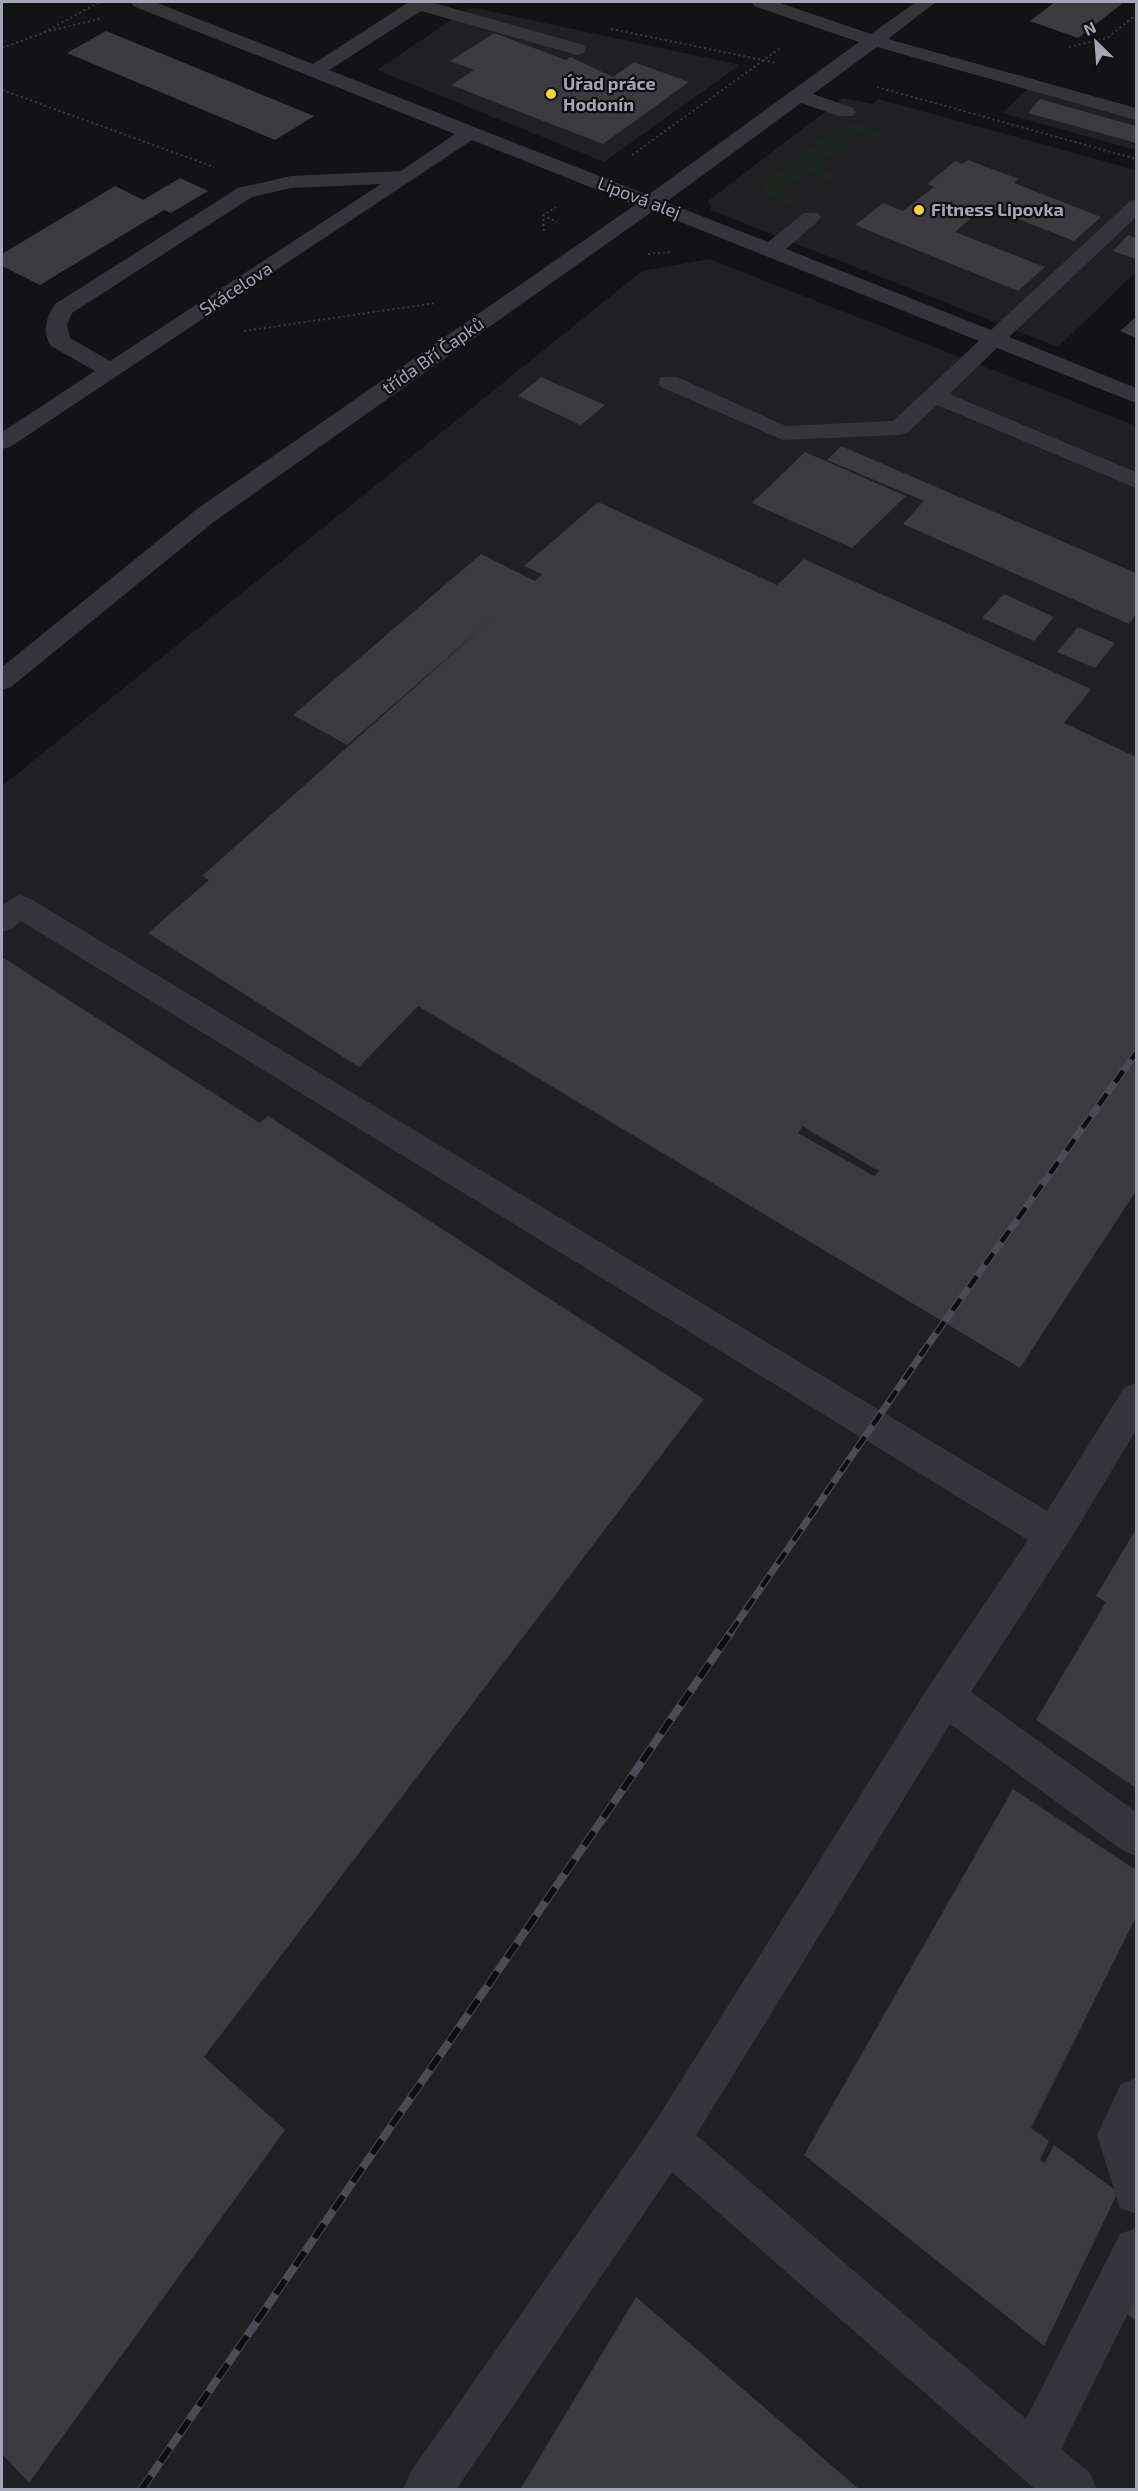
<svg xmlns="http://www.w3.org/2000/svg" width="1138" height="2491" viewBox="0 0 1138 2491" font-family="'Exo 2',sans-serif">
<rect width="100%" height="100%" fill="#131315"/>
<g fill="#201f22">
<path d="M471,7l269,58 -136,97 -227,-92z"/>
<path d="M1029,88l107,30v32l-134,-37z"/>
<path d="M843,98l30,6 5,-5 258,71v102l-78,75 -347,-137 -3,-9z"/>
<path d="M709,259l427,167v2063l-1134,1v-1704l640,-515z"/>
</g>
<path fill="#1d2520" d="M853,125c12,0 24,3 30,15l-24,-9 -44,36 18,7v4l-8,1 -17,-7 -30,22 22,10c-13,0 -30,-5 -36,-17l4,-7 69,-52z"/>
<g fill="#3b3a3f" fill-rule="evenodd">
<path d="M1055,2h69l-46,36 -48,-17z"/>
<path d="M106,31l208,85 -39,24 -208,-87z"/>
<path d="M494,33l72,27 4,-3 43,20 21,-15 55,20 -86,62 -152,-59 23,-15 -24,-9z"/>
<path d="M1040,99l96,27v17l-108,-30z"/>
<path d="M968,160l51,19 -5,4 87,34 -27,24 -89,-35 -30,26 90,35 -27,24 -163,-66 28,-22 20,8 31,-24 -7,-3 28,-23 7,3z"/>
<path d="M180,178l28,13 -37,22 -7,-3 -124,75 -38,-19v-12l113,-68 28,14z"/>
<path d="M1128,235l8,3v21l-23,-8z"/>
<path d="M1136,317v21l-16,-7z"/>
<path d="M541,377l64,28 -24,20 -63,-29z"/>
<path d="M841,446l295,127v41l-7,10 -226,-100 21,-23 -97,-41z"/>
<path d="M805,452l101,44 -54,52 -100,-45z"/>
<path d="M598,502l179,83 27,-26 287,130 -27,34 72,34v434l-116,177 -602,-362 -59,61 -211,-134 61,-53 -7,-4 291,-258 -146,127 -54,-30 188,-161 54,27 7,-7 -18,-8zM803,1126l5,4 71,41 -5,5 -76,-43z"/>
<path d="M1004,594l50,23 -20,24 -52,-23z"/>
<path d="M1078,627l37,16 -20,25 -38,-16z"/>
<path d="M2,957l258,166 8,-7 436,283 -500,658 81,73 -256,353 -27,-29z"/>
<path d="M1136,1529v259l-100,-68 70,-118 -10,-6z"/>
<path d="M1013,1789l123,81v47l-105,211 18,13 -9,19 5,3 9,-18 64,47 -74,154 -240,-191z"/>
<path d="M1136,2292v29l-10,-8z"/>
<path d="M636,2297l224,193h-340z"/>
</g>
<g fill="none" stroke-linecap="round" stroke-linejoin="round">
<g stroke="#3a3b41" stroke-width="2" stroke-dasharray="2 3" stroke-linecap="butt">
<path d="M611,29l166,34"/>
<path d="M49,31l54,-13"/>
<path d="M1069,47l38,-9 29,-23"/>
<path d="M2,48l41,-15 56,-31"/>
<path d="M877,87l259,72"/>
<path d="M2,90l212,77"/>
<path d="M632,155l147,-106"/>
<path d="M543,215l14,7"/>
<path d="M544,231l-1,-16 13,-8"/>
<path d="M648,254l22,-2"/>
<path d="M244,331l192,-28"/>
</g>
<g fill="#34343a" fill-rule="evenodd">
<path d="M131,2h24l158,62 96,-62h21l154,43 2,4 -2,4 -7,2 -156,-44 -92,59 319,125 211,-153 -105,-36 -2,-4h25l94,32 45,-32h20l-48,37 248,69v12l-259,-73 -64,47 40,14 3,4 -3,4h-14l-38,-13 -135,99 102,40 36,-29h14l3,4 -3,4 -32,28 205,81 138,-128 7,-2v17l-127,120 127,51v15l-139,-55 -48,46 187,78v16l-199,-83 -30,28 -8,2 -116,5 -122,-53 -3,-5 3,-5h16l109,49 107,-5 86,-80 -326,-130 -438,310 -204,166 -9,3v-23l195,-158 438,-304 -163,-65 -462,307 -8,2v-17l93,-61 -44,-25c-9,-14 -5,-29 4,-42l183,-116 53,-12 110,-5 54,-37 -322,-128zM381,184l-271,177 -40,-23 -3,-13 5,-12 180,-116 39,-9z"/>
<path d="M19,895l10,3 1018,613 77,-123 12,-5v47l-66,110 -99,152 165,120v44l-14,-6 -172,-126 -254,411 330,284 94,-185 16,-6v69l-75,152 29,24 7,17h-61l-364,-318 -216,318h-53l7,-17 243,-348 278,-442 97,-143 -1007,-619 -9,8 -10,3v-27z"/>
<path d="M1136,2078v136l-16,-6 -23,-73 24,-51z"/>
</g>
<g stroke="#4b4b53" stroke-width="7">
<path id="rail-far1" d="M730,1633l200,-291 206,-289"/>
</g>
<g stroke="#4b4b53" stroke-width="8">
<path id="rail" d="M141,2490l590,-858"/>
</g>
<use href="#rail-far1" stroke="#0e0e10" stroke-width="4.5" stroke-dasharray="14" stroke-linecap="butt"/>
<use href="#rail" stroke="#0e0e10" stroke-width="6" stroke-dasharray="17" stroke-linecap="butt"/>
</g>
<g fill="#f3d92d" stroke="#0e0e10" stroke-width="2">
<circle cx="551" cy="94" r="6"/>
<circle cx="919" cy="210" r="6"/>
</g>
<g text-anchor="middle" stroke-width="4.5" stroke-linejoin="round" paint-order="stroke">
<g font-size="18" font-weight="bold" fill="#a5a6b5" stroke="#0e0e10" text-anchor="start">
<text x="563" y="90">Úřad práce<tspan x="563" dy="21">Hodonín</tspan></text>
<text x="931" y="216">Fitness Lipovka</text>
</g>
<g font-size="18" fill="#a5a6b5" stroke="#0e0e10">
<text transform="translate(639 198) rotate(21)" y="6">Lipová alej</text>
<text transform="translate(236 289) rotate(-33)" y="6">Skácelova</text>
<text transform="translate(433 356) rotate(-35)" y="6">třída Bří Čapků</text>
</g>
</g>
<rect width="1138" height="2491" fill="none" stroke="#a5a6b5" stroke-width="6"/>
<g transform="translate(1096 42) rotate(335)" stroke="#0e0e10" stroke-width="4.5" paint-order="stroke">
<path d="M0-4.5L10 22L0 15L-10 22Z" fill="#a5a6b5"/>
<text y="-9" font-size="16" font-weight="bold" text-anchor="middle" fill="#a5a6b5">N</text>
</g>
</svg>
